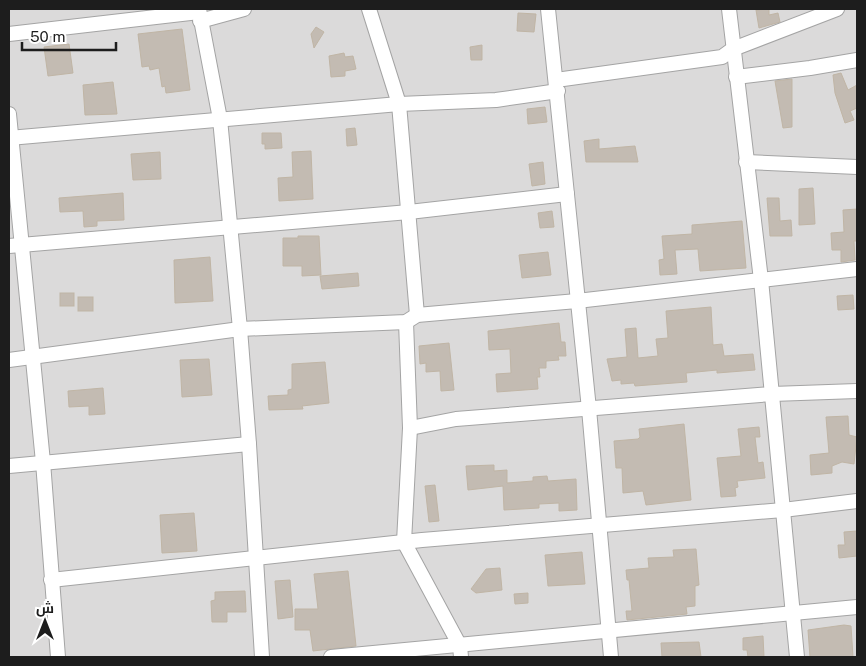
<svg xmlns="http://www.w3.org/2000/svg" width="866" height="666" viewBox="0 0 866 666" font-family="'Public Sans',Cairo,sans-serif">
<rect width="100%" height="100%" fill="#eeece3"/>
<rect fill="#dbdada" x="9" y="9" width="848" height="648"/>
<g fill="#c3bbb2" stroke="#c0b5a5">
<path d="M769,9v6l9,-2 2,9 -21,6 -3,-18z"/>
<path d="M518,13l18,1 -2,18 -17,-1z"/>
<path d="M316,27l8,5 -10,16 -3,-14z"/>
<path d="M182,29l8,61 -24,3 -1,-7 -3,1 -3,-19 -9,2 -1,-4 -7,1 -4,-33z"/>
<path d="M69,44l4,29 -25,3 -4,-29z"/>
<path d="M482,45v15h-11l-1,-13z"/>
<path d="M344,53l1,4 8,-1 3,13 -11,2v5l-14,1 -2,-21z"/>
<path d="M841,73l7,17 9,-5v23l-7,3 4,9 -9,3 -10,-30 -2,-18z"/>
<path d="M792,79v48l-9,1 -8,-47z"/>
<path d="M113,82l4,32 -32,1 -2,-30z"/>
<path d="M545,107l2,15 -19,2 -1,-15z"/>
<path d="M355,128l2,17 -10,1 -1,-17z"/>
<path d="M262,133h19l1,15 -17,1v-5h-3z"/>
<path d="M599,139v10l36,-3 3,16h-52l-2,-21z"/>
<path d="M311,151l2,48 -34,2 -1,-23 15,-1 -1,-25z"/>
<path d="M160,152l1,27 -28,1 -2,-26z"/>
<path d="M543,162l2,22 -13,2 -3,-22z"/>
<path d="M813,188l2,36 -16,1v-36z"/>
<path d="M123,193l1,27 -27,1v5l-13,1 -1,-16 -23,1 -1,-14z"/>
<path d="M767,198h12l1,23 11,-1 1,16h-22z"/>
<path d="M857,209v32h-3l1,19 -14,2v-12h-9l-1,-17 13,-1 -1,-22z"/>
<path d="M552,211l2,16 -14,1 -2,-15z"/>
<path d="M742,221l4,47 -46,3 -2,-22 -23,1 2,24 -17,1 -1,-15 5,-1 -2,-23 30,-2v-9z"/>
<path d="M298,236h21l2,39 -19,1v-10h-19v-28h15z"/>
<path d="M548,252l3,23 -29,3 -3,-23z"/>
<path d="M210,257l3,44 -38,2 -1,-43z"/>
<path d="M358,273l1,13 -37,3 -2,-13z"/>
<rect x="60" y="293" width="14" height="13"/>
<path d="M853,295l1,14 -16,1 -1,-14z"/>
<rect x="78" y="297" width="15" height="14"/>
<path d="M711,307l2,38 9,-1 2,12 29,-2 2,16 -38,3v-3l-31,3 1,9 -52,4 -1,-3 -13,1v-4l-9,1 -5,-22 20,-2 -2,-28 11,-1 2,30 20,-2 -2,-17 12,-1 -2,-27z"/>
<path d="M559,323l2,19h4l1,14h-8l1,4 -13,1v7h-7l1,9h-3l1,12 -41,3 -1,-18 15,-1 -1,-24 -21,1 -1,-19z"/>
<path d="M449,343l5,47 -13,1 -1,-20 -14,1v-9l-6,1 -1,-18z"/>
<path d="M209,359l3,36 -30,2 -2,-37z"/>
<path d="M325,362l4,41 -27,3 1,3 -34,1 -1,-14 20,-1v-5l4,-1v-25z"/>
<path d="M103,388l2,26 -16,1v-9l-20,1 -1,-16z"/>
<path d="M848,416l1,19 8,2 -3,27 -12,-2 -10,4v7l-21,2 -1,-20 19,-2 -3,-36z"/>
<path d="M684,424l7,76 -45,5 -3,-14 -20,2 -1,-25h-6l-2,-27 24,-2 2,-2 -1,-8z"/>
<path d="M759,427l1,10h-5l3,26 5,-1 2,16 -28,3 1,6 -3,1 1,8 -15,1 -4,-39 24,-2 -3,-27z"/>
<path d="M494,465v6l13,-1v13l26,-2v-4l14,-1 1,5 28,-2 1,31 -18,1v-8l-20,1v4l-35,2 -1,-24 -35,4 -2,-24z"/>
<path d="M435,485l4,36 -10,1 -4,-36z"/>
<path d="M194,513l3,38 -35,2 -2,-38z"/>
<path d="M857,531v25l-18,2 -1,-13h7l-1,-13z"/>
<path d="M696,549l3,36 -4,1v20l-9,1 1,7 -60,6 -1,-9h6l-3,-31h-2l-1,-10 23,-2 -1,-10 26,-1 -1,-7z"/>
<path d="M582,552l3,32 -37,2 -3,-31z"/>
<path d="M500,568l2,22 -26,3 -5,-4 15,-20z"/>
<path d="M348,571l8,75 -43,5 -3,-21h-15v-21h23l-4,-35z"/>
<path d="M290,580l3,37 -15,2 -3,-38z"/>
<path d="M245,591l1,21h-19v10h-15l-1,-21 4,-1v-8z"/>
<path d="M528,593v10l-13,1 -1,-10z"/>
<path d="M844,625l7,1 2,31h-43l-2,-27z"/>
<path d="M763,636l1,21h-16l-1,-7h-4v-12z"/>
<path d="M699,642l2,15h-39l-1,-14z"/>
</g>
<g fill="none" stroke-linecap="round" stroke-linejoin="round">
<g stroke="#a4a4a4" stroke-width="16">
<g id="street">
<path d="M199,9l21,110 20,210 9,115 13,213"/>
<path d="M369,9l30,95 18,211"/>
<path d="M548,9l41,400 22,248"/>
<path d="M729,9l32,271 36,377"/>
<path d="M200,21l44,-12"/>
<path d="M9,34l190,-22"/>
<path d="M736,77l74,-9 47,-8"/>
<path d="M556,80l166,-23 11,-8 104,-40"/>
<path d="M9,114l34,348 15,195"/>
<path d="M9,138l390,-34 97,-4 62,-9"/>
<path d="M746,162l111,5"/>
<path d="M9,246l400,-34 158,-18"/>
<path d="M406,322l4,106 -6,114 56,104 1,11"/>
<path d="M9,360l231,-31 166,-7 11,-7 160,-14 280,-32"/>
<path d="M410,428l46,-9 316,-25 85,-3"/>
<path d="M9,466l240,-22"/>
<path d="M51,580l371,-40 361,-30 74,-9"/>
<path d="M331,657l526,-50"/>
</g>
</g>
<use href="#street" stroke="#fff" stroke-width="14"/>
</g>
<rect width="866" height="666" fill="none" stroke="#1d1d1d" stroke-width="20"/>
<g transform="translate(45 621)" stroke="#ffffff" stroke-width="4" paint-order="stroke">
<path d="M0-4L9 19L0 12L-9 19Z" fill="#1d1d1d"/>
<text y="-8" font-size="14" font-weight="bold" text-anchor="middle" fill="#1d1d1d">ش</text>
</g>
<path d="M22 42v8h94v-8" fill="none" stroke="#1d1d1d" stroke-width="2.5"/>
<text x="30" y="42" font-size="15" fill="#1d1d1d" stroke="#ffffff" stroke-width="4" paint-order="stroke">50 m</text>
</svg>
